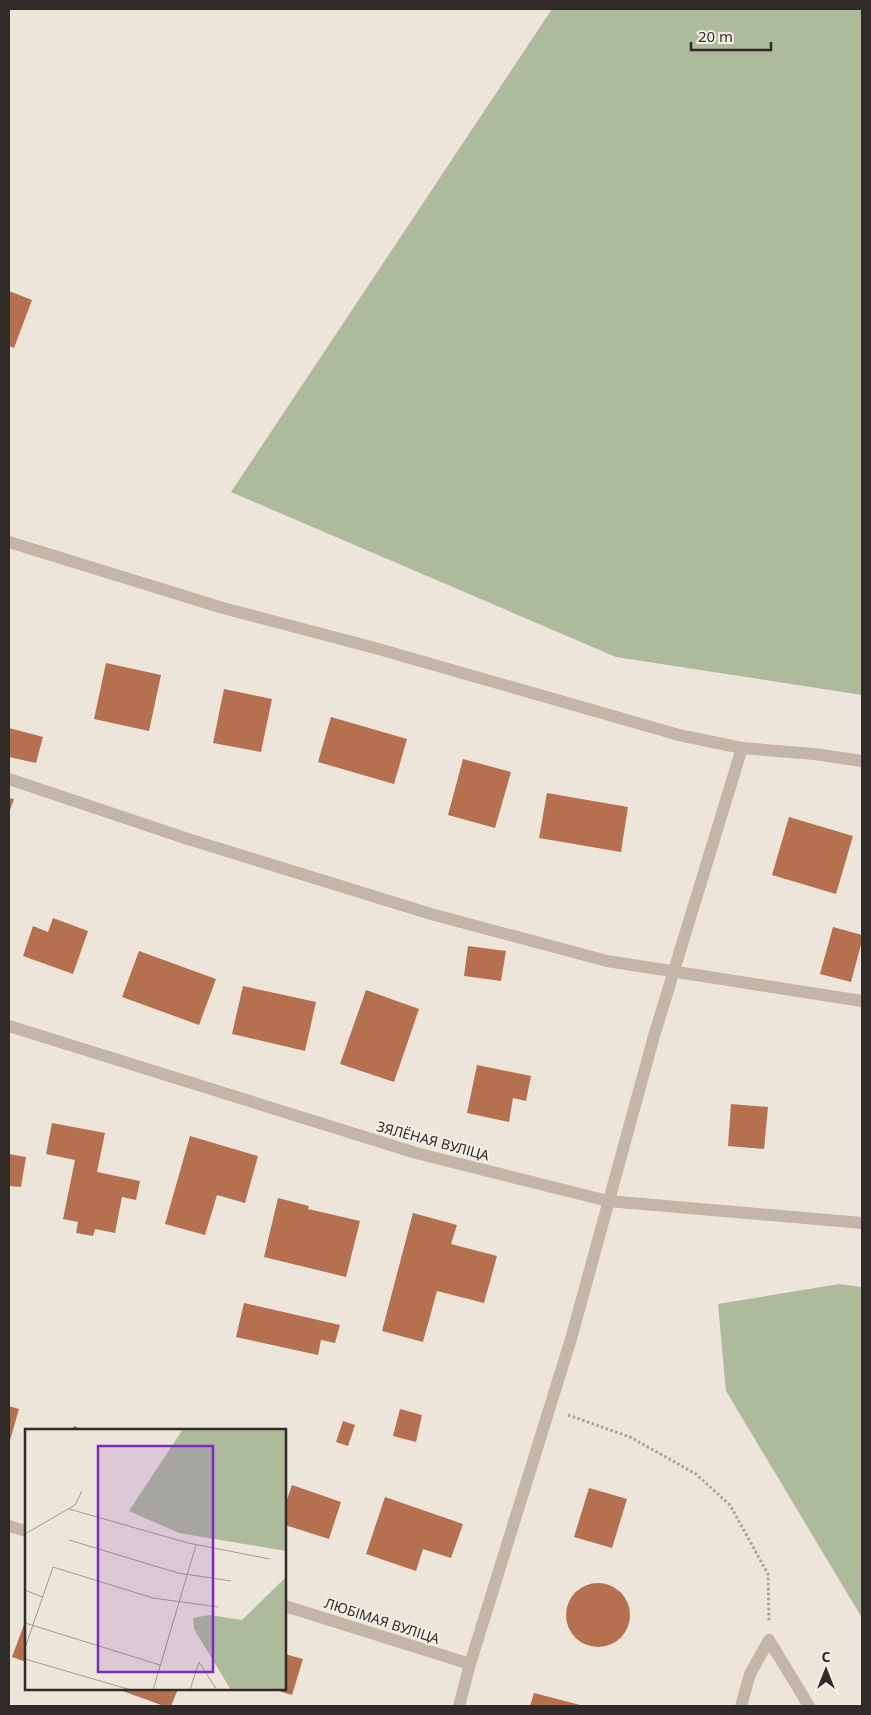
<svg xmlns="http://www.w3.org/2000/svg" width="871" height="1715" viewBox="0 0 871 1715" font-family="'Noto Sans',sans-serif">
<rect width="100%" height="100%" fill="#ede5da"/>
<g fill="#aeba9c">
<path d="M552,9h310v686l-246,-38 -385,-165z"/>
<path d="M839,1284l23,3v331l-136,-227 -8,-87z"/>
</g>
<g fill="#b57050">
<path d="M9,291l23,9 -18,48 -5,-2z"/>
<path d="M106,663l55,12 -12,56 -55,-12z"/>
<path d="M224,689l48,10 -11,53 -48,-9z"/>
<path d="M331,717l76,22 -13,45 -76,-22z"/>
<path d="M9,728l34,9 -7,26 -27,-6z"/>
<path d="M463,759l48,13 -16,56 -47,-13z"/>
<path d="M547,793l81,14 -7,45 -82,-14z"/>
<path d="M9,798l5,1 -5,14z"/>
<path d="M789,817l64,19 -17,58 -64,-19z"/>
<path d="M53,918l35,13 -15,43 -50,-18 10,-30 15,6z"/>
<path d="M833,927l29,8v6l-11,41 -31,-8z"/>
<path d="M468,946l38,5 -5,30 -37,-5z"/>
<path d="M139,951l77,28 -17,46 -77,-28z"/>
<path d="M243,986l73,16 -11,49 -73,-17z"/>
<path d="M366,990l53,19 -25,73 -54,-18z"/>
<path d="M477,1065l54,11 -5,25 -13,-3 -4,24 -42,-9z"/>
<path d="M731,1104l37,3 -4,42 -36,-3z"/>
<path d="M52,1123l53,10 -8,39 43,9 -4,19 -14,-3 -7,36 -20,-4 -2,7 -17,-3 2,-11 -15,-3 12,-59 -29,-6z"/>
<path d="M190,1136l68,20 -13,47 -28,-8 -12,40 -40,-11z"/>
<path d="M9,1154l17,3 -5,30 -12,-1z"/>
<path d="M278,1198l31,8 -1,3 52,12 -14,56 -82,-20z"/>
<path d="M413,1213l44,12 -6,19 46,12 -13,47 -47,-12 -14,51 -41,-11z"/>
<path d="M244,1303l96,22 -5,18 -14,-3 -3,15 -82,-18z"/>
<path d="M9,1406l10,3 -10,35z"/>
<path d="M400,1409l22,6 -6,27 -23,-6z"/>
<path d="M343,1421l12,4 -7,21 -12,-4z"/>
<path d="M74,1426l11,4h-13z"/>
<path d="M292,1485l49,17 -12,37 -44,-14v-20z"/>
<path d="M589,1488l38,11 -15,49 -38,-11z"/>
<path d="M385,1497l78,27 -12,34 -28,-9 -7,22 -50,-17z"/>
<circle cx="598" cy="1615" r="32"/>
<path d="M26,1619v43l-14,-5z"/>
<path d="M285,1654l18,5 -11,36 -20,-6h13z"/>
<path d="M117,1689h61l-7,17h-7z"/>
<path d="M534,1693l50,13h-54z"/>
</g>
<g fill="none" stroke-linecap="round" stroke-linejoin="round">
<path stroke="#afa192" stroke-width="3" stroke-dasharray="2.5 2.5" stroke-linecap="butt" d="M568,1415l62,22 66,37 34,31 38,69 1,48"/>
<g stroke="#c3b6a8" stroke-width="12">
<path d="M9,542l214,66 152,40 304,87 63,13 72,6 48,7"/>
<path d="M9,779l179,60 243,75 176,47 255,40"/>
<path d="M9,1026l407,127 192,48 254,22"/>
<path d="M9,1526l17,5"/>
<path d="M285,1606l185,58"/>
<path d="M459,1706l11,-42 101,-325 83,-303 88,-288"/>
<path d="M741,1706l9,-32 19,-34 40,66"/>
</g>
</g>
<g text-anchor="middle" stroke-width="4" stroke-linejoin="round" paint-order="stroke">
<g font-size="14" fill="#312b27" stroke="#f6efe5">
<text transform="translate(433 1141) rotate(15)" y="5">ЗЯЛЁНАЯ ВУЛІЦА</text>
<text transform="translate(382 1621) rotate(18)" y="5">ЛЮБІМАЯ ВУЛІЦА</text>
</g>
</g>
<g transform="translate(25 1429)">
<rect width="261" height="261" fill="#ede5da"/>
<path d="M158,0h103v122l-107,-18 -50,-22zM262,147l-1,114h-55l-37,-61 -1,-11 16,-3 33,5z" fill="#aeba9c"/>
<path fill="none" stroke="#a29b92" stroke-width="1" d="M44,80l119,34 82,16M0,105l50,-29 7,-14M44,111l109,33 53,8M0,161l17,7M0,194l135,42M0,219l28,-81 100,31 65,9M0,230l106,31M174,233l18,28M128,261l43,-145M165,261l9,-28"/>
<path fill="#7b2cbf" fill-opacity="0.15" stroke="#7b2cbf" stroke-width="2.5" d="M73,17h115v226h-115z"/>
<rect width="261" height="261" fill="none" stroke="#312b27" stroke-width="2.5"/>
</g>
<rect width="871" height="1715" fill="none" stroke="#312b27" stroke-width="20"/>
<g transform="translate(826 1670)" stroke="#f6efe5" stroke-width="4" paint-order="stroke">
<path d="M0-4L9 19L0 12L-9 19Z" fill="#312b27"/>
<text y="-8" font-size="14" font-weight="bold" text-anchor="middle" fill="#312b27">С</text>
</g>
<path d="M691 42v8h80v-8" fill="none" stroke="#312b27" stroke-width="2.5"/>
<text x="698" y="42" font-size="15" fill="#312b27" stroke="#f6efe5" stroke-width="4" paint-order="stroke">20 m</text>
</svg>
